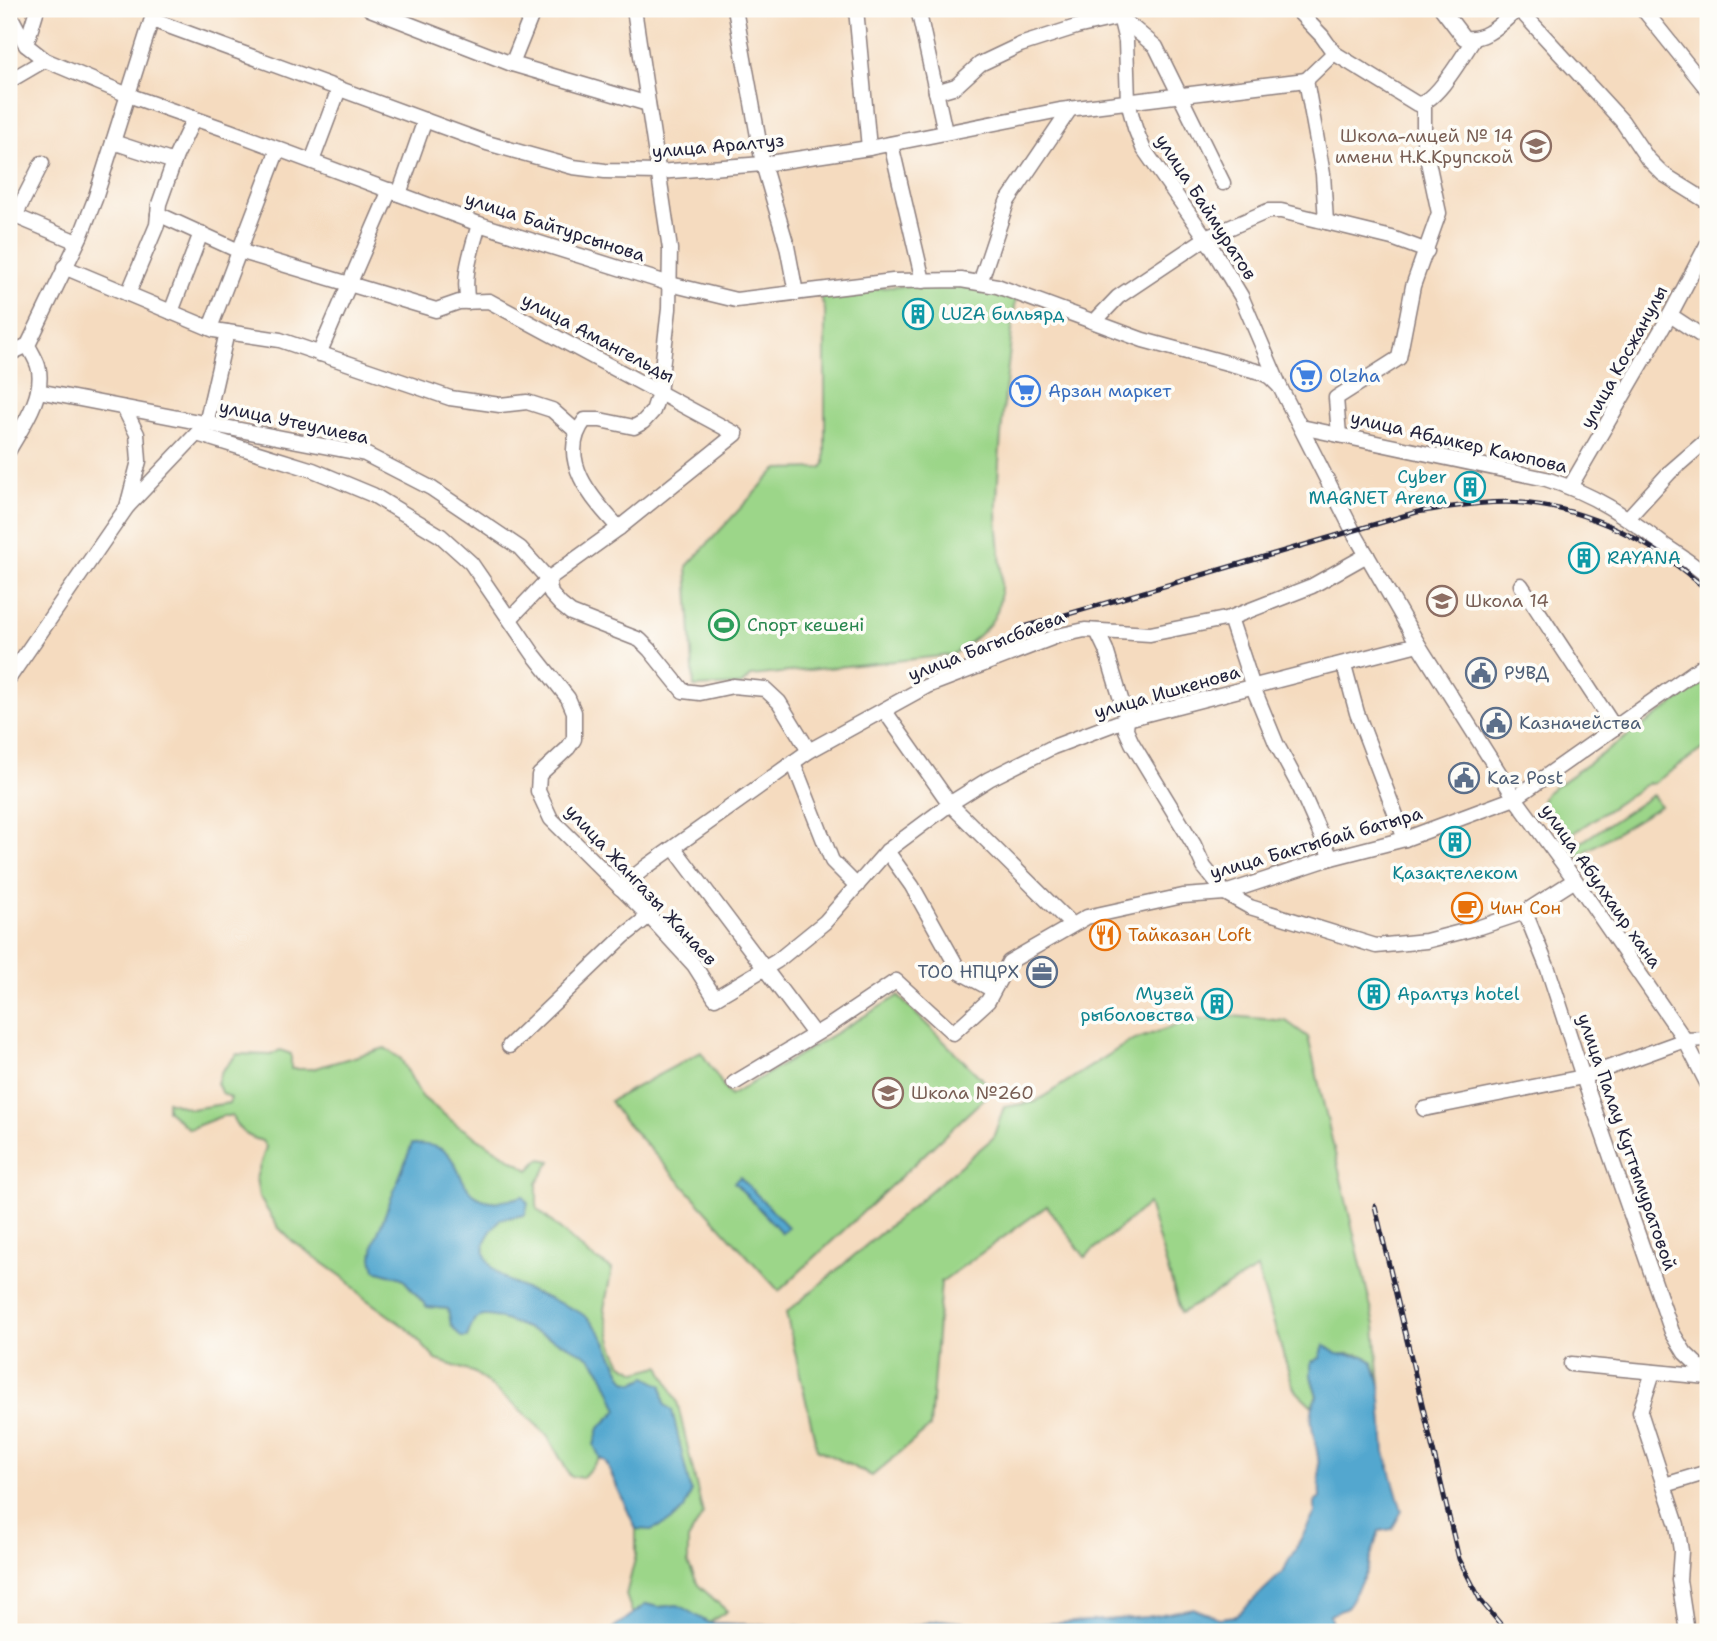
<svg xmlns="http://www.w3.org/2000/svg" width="1717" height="1641" viewBox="0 0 1717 1641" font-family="'Shantell Sans',sans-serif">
<rect width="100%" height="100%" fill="#fdfcf7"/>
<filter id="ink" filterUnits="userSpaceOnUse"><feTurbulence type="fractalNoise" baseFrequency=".0143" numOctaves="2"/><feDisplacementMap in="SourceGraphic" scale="14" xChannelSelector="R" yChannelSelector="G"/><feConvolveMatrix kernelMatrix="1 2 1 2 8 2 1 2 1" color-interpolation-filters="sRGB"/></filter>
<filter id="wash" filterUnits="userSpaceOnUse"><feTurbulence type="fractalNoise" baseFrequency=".00686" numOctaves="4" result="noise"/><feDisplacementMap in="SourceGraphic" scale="28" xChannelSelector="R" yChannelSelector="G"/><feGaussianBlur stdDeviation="1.57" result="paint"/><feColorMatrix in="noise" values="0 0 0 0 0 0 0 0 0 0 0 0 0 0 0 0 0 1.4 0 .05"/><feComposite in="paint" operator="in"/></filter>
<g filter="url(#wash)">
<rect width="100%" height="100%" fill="#f5dbbf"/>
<g fill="#9cd689" stroke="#5f7c62" stroke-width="2">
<path d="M941,285l35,3 40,9c-8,69 -17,138 -19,207 -1,33 10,76 0,107 -6,18 -30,34 -45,44l-201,21 -10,9 -47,2 -7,-121 86,-93 5,-4 43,-1 4,-4v-154l-5,-15 69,-8z"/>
<path d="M1708,680v65l-54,38h-6l-76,51 8,9 73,-48 7,11 -82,50 -33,-47 -3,-9 4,-7z"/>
<path d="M898,996l95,94 -214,201 -159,-175 -10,-15 91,-49 29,44z"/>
<path d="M1231,1016l55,5 22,16 67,288 5,60c-2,-6 -3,-16 -7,-22 -9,-15 -39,-8 -52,-5l-10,18 6,20 -5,10 -18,-17 -37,-120 -76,44 -33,-109 -63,53 -38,-51 -106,76 -11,145 -58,49 -55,-27 -31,-136 207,-175 11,-31 31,-5 94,-60 59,-21z"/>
<path d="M385,1048l16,11 20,37 36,29 72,45 11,-11 11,2 -14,22v26l52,46 23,14 -8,40 9,37 9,18 15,8 23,-6 17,35 26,113 -15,26v23l10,22 29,26 -18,12 -32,-18 -18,2 -13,-3 -13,11 -7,-20 10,-40v-26l-30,-67 -6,-4 -18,20 -12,-2 -22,-40 -25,-24 -48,-39 -39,-13 -27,-30 -46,-33 -16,-17 -56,-40 -13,-13 -19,-30 -3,-19 10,-31 -4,-6c-16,-5 -23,-9 -30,-25h-10l-33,13 -22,-19v-9l24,8 38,-6 2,-5 -10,-6 -4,-9 4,-11 16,-18 34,1 9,-5 11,4v15h21z"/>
</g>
<g fill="#53a7cf" stroke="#3a6485" stroke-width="2">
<path d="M412,1144c11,0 28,1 36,10 10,11 13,28 23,38 14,14 35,10 52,4l5,8 -3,11 -25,4c-5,7 -13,16 -15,23 -8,43 72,54 97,72 26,18 28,43 44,67l8,2 12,-6 16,9 3,19 7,5 19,83 -7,16 -13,12 -20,9 -15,-1 -30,-67 -6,-4 -6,-13 5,-17 19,-18c-7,-16 -13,-36 -25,-49 -10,-11 -94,-47 -109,-45 -2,0 -9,3 -10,4l-7,17h-6l-10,-12 -3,-16 -21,-2 -25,-29 -27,-8 -3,-12 2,-15z"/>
<path d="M740,1177l48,50 -6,6 -48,-51z"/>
<path d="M1324,1345l13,9 27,2 9,6 7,23 5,67 17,59 -10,18 -13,2 -13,42 -19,35 -17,7 3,17h-450l57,-12 56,6 63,-3 88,-6 46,-9 26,10 17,-2 46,-43 33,-60v-11l5,-4c-1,-16 0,-32 -3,-47 -4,-20 -10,-36 0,-55l-6,-20v-14l9,-4z"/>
<path d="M646,1604l13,3 19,-2 31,18 90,3 15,6h-205z"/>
</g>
</g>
<g filter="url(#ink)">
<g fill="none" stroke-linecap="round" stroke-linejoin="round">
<g stroke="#8c7e7d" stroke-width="17">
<g id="minor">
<path d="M370,9l142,55 136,40"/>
<path d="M735,9l28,155 24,82 9,47"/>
<path d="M856,9l13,139"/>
<path d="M918,9l27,123"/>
<path d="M1116,9l4,8 6,24 2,61 7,26 8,20 63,90 35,58 39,91 73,144 65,113 97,154 60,82 110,160 23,45"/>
<path d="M1296,9l26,27 12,17 83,51c19,0 46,-49 57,-65"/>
<path d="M1442,9l22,29c23,3 37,-15 54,-29"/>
<path d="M1519,9l103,112 25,37 16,16 45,28"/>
<path d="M1643,9l65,81"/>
<path d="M9,13l17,32 19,15 83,35 102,36 249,93 191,60 66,16 157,-19 68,-1 36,6 146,54 117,32 10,5 10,10"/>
<path d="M152,20l335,123 86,24 32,4 53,1 105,-8 106,-16 191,-38 246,-30"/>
<path d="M26,45l11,-36"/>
<path d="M512,64l22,-55"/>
<path d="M1306,80l17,94 3,48"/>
<path d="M1306,80l28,-27"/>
<path d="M9,81l36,-21"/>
<path d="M936,92l20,-6 24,-22 40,-19 56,-18 44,-10 36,30 67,136"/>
<path d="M113,142l61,20"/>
<path d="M891,144l32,137"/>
<path d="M312,161l27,-72"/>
<path d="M399,194l26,-74"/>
<path d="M9,213l6,3 27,-53"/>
<path d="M158,214l81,37 197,59 23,-8 30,-1 247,133 -117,94 -71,51 -38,40"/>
<path d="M15,216l62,26"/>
<path d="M64,267l150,63 66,10 170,58 50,7 27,-3 25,8 24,21"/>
<path d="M980,283l27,-81 63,-93"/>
<path d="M128,294l29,-69 2,-21 17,-48 18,-38"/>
<path d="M468,302c-6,-27 4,-52 11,-78"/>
<path d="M171,312l30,-79"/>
<path d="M1670,315l38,25"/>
<path d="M1095,321l23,-24 88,-59 62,-27h13l111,27 35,13"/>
<path d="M210,328l68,-179"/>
<path d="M9,354l19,-9"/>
<path d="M319,354l71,-164"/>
<path d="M38,391l327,63 66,34 89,60 28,31 3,15 10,11 10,8 69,27 10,10 33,41 17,2 33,-7 32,3 14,13 30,49"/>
<path d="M1301,427l245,52c48,15 78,36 118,66 15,10 31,20 44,32"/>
<path d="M197,434l116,36 60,25 68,41 30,27 63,92 34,43 6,14v27l-6,9 -29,27 -1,16 13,28 98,97 45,49 21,33 62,-37 48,-39 62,-71 67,-50 35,-22 64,-32 74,-28 291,-75"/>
<path d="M1339,435l-3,-37 63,-40 14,-72 26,-73 -15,-70v-39"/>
<path d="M9,450c13,-23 37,-56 29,-84 -2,-7 -7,-14 -10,-21l53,-110 14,-36 60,-190"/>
<path d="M1570,487l100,-172 38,-72"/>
<path d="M128,506l78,-82 21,-92"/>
<path d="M1628,518l42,-46 38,-33"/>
<path d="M619,528c-26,-28 -64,-70 -34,-108h15l34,7 9,-5 10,-11 6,-18 10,-84 1,-60 -36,-240"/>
<path d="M1521,585l94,143"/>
<path d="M1230,618l23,69 23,56 24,45 31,70"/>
<path d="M1097,631l9,19 21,69 -1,11 6,13 62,102 10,22 21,26 25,14 126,39 50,-5 54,-14 45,-15 50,-32"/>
<path d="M1344,665l13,48 48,126"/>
<path d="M9,678l118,-171 12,-46 -2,-27 -13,-26"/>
<path d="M884,710l66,94 122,121"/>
<path d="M793,762l39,99 25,25"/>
<path d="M674,848l140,186"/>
<path d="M887,851l25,35 48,86 33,18"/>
<path d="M620,888l26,-21 163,-116 118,-65 130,-50 28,-6 65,4 80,-16 82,-32 55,-31"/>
<path d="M1525,912l23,57 35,108 89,255 13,21 23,22"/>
<path d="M509,1046l115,-110 25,-20"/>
<path d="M734,1083l95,-57 67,-45 57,52 35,-32 21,-39 78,-45 96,-21 42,-3 106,-35 74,-19 110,-41 193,-136"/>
<path d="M1424,1109l159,-32 102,-37 23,-1"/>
<path d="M1571,1364l137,13"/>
<path d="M1653,1372l-13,40 37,113 4,26 -2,29 8,52"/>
<path d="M1665,1485l43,-13"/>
</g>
</g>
<use href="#minor" stroke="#fff" stroke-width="14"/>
<g stroke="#22223b" stroke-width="5">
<g id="rail">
<path d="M1024,627l393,-115c35,-5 71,-12 106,-9 71,7 133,41 185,88"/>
<path d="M1375,1206l84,353 22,42 26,31"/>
</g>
</g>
<use href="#rail" stroke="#fdfcf7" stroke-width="2.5" stroke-dasharray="8" stroke-linecap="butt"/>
</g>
</g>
<defs>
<g id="school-ring" transform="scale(1.575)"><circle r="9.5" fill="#fdfcf7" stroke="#8d6e63" stroke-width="1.5"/><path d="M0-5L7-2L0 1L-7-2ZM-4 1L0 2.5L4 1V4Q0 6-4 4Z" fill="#8d6e63"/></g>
<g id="building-ring" transform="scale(1.575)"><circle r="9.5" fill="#fdfcf7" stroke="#0f9aa8" stroke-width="1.5"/><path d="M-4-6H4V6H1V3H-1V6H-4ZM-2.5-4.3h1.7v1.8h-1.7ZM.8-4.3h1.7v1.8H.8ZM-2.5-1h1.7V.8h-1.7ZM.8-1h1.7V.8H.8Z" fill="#0f9aa8"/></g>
<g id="supermarket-ring" transform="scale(1.575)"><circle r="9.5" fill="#fdfcf7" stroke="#3f7fe0" stroke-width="1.5"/><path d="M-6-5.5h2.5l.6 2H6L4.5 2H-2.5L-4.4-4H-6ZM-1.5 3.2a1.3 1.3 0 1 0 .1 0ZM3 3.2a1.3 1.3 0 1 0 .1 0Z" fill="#3f7fe0"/></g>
<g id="stadium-ring" transform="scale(1.575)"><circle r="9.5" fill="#fdfcf7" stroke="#2e9e5b" stroke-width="1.5"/><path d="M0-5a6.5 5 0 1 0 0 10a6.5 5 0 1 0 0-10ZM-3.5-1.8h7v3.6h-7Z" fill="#2e9e5b"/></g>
<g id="civic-ring" transform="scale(1.575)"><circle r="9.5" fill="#fdfcf7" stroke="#5c6f8a" stroke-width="1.5"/><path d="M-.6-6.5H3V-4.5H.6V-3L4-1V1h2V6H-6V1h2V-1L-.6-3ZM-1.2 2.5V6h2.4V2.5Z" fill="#5c6f8a"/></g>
<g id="cafe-ring" transform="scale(1.575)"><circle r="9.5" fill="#fdfcf7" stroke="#e8710a" stroke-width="1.5"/><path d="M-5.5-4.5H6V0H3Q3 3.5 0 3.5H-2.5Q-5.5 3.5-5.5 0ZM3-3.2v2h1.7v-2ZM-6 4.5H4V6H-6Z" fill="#e8710a"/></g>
<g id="restaurant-ring" transform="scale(1.575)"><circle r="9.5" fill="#fdfcf7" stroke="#e8710a" stroke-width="1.5"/><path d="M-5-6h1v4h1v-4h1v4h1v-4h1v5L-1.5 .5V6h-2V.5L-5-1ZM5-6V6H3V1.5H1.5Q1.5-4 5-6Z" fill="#e8710a"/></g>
<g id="office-ring" transform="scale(1.575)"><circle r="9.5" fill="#fdfcf7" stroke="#5c6f8a" stroke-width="1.5"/><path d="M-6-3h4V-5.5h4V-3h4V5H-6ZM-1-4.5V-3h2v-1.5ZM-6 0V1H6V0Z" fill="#5c6f8a"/></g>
</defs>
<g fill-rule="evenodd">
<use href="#school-ring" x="1536" y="146"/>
<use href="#building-ring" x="918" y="314"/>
<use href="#supermarket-ring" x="1306" y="376"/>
<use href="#supermarket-ring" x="1025" y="391"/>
<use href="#building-ring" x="1470" y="487"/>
<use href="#building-ring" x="1584" y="558"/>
<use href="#school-ring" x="1442" y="601"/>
<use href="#stadium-ring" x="724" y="625"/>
<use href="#civic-ring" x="1481" y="673"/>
<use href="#civic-ring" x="1496" y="723"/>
<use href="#civic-ring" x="1464" y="778"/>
<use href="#building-ring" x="1455" y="842"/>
<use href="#cafe-ring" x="1467" y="908"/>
<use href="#restaurant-ring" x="1105" y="935"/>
<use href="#office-ring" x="1042" y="972"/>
<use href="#building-ring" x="1374" y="994"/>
<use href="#building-ring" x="1217" y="1004"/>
<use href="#school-ring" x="888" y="1093"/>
</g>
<g text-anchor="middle" stroke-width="7" stroke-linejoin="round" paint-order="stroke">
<g font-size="18" fill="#785e54" stroke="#fdfcf7" text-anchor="start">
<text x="1513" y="142" text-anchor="end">Школа-лицей № 14<tspan x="1513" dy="21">имени Н.К.Крупской</tspan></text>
<text x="1465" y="607">Школа 14</text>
<text x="911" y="1099">Школа №260</text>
</g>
<g font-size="18" fill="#22223b" stroke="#fdfcf7">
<text transform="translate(718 146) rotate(-5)" y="6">улица Аралтуз</text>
<text transform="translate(1206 207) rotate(57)" y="6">улица Баймуратов</text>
<text transform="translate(555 227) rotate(18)" y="6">улица Байтурсынова</text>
<text transform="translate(598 338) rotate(28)" y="6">улица Амангельды</text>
<text transform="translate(1624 357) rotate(-61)" y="6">улица Косжанулы</text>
<text transform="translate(294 422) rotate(12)" y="6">улица Утеулиева</text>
<text transform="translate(1459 442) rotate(13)" y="6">улица Абдикер Каюпова</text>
<text transform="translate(986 646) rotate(-21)" y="6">улица Багысбаева</text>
<text transform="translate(1167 692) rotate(-16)" y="6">улица Ишкенова</text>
<text transform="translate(1316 843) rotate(-16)" y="6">улица Бактыбай батыра</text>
<text transform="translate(641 885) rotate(47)" y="6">улица Жангазы Жанаев</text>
<text transform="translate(1601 886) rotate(55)" y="6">улица Абулхаир хана</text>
<text transform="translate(1627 1142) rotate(71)" y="6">улица Палау Куттымуратовой</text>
</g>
<g font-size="18" fill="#0d838f" stroke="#fdfcf7" text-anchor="start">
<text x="941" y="320">LUZA бильярд</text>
<text x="1447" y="483" text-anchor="end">Cyber<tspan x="1447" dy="21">MAGNET Arena</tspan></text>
<text x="1607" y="564">RAYANA</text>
<text x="1455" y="879" text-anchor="middle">Қазақтелеком</text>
<text x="1194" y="1000" text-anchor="end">Музей<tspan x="1194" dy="21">рыболовства</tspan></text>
<text x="1397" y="1000">Аралтұз hotel</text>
</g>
<g font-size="18" fill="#366cbe" stroke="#fdfcf7" text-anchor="start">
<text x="1329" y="382">Olzha</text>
<text x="1048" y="397">Арзан маркет</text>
</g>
<g font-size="18" fill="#27864d" stroke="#fdfcf7" text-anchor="start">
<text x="747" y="631">Спорт кешені</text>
</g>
<g font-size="18" fill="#4e5e75" stroke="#fdfcf7" text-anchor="start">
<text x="1504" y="679">РУВД</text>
<text x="1519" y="729">Казначейства</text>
<text x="1487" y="784">Kaz Post</text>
<text x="1019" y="978" text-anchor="end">ТОО НПЦРХ</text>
</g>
<g font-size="18" fill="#c56008" stroke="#fdfcf7" text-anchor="start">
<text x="1490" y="914">Чин Сон</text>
<text x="1128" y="941">Тайказан Loft</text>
</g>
</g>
<rect width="1717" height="1641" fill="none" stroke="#fdfcf7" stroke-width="35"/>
</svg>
